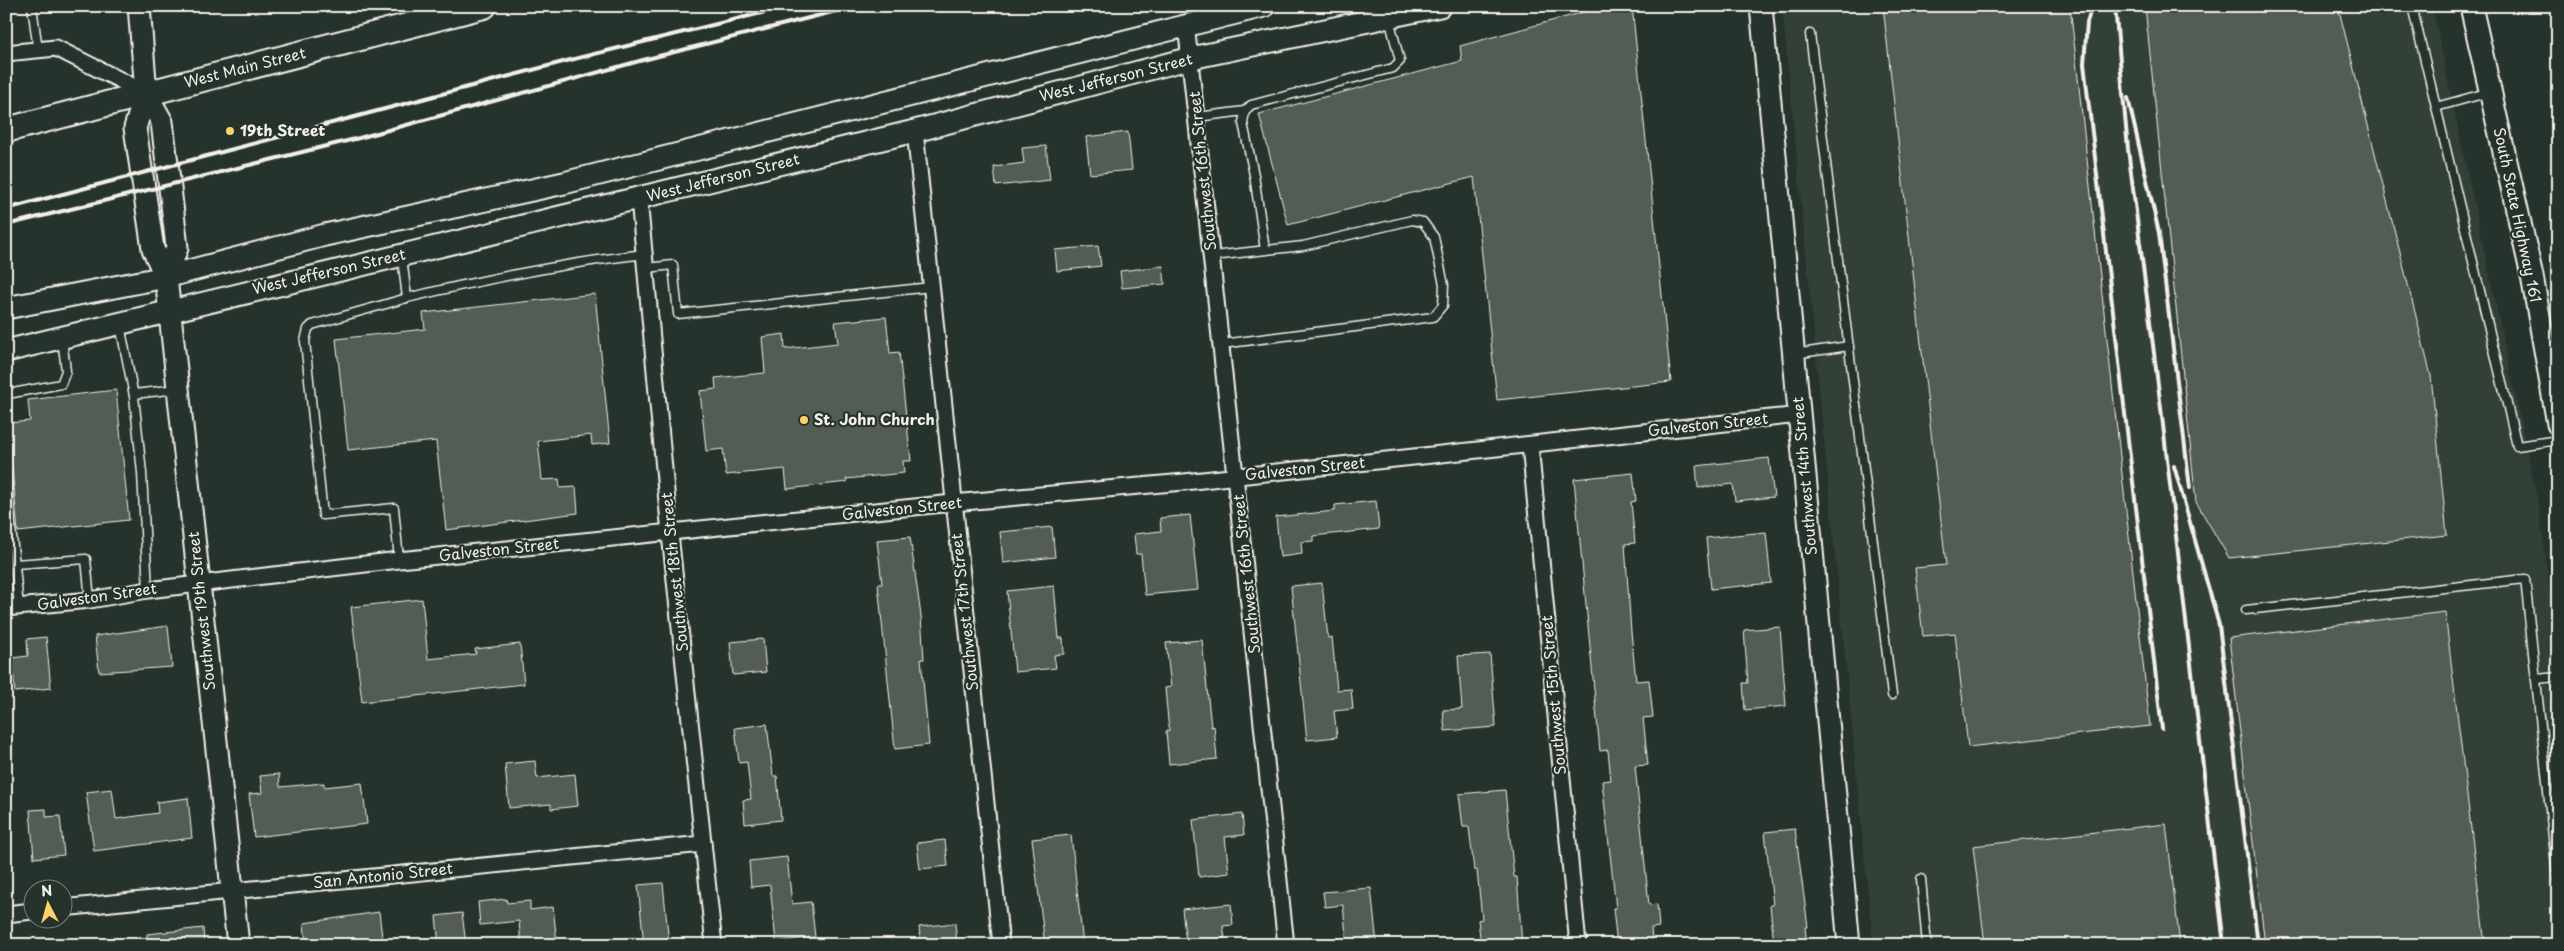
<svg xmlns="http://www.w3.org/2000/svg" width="2564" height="951" viewBox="0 0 2564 951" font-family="'Playpen Sans',sans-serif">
<rect width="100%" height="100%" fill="#26332d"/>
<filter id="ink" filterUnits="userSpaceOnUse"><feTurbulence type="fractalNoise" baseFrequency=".02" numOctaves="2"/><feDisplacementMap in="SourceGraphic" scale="10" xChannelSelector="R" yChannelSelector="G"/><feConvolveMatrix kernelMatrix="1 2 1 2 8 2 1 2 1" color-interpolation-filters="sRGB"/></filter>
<g filter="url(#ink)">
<path fill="#333f39" d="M1782,6h650l107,501 19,151v287h-685z"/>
<g fill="#525c55" stroke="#f4f1e8">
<path d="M1606,6h26l39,376 -174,18 -23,-223 -186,48 -29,-111 203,-53 -2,-15z"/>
<path d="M1883,6h187l80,720 -182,21 -13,-114 -32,3 -8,-68 31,-3z"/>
<path d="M2145,6h193l93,370 16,159 -218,23 -33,-56z"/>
<path d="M1128,132l4,38 -42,4 -4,-37z"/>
<path d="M1046,146l4,34 -54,6 -2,-19 30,-4 -2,-15z"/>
<path d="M1098,246l3,20 -44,5 -2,-21z"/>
<path d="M1163,266l2,18 -43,4 -2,-17z"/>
<path d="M595,294l15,149 -18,2 -1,-10 -53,6 4,39 17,-1 1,9 16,-1 2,26 -132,17 -10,-89 -88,9 -12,-111 89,-10 -2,-16z"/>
<path d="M886,317l4,36 9,-1 12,109h-8l1,12 -58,6 1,3 -60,7 -2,-20 -59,6 -3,-26 -17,2 -6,-60 16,-2 -1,-11 50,-5 -3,-36 22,-3 1,15 53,-6 -3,-21z"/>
<path d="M116,390l13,130 -111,12 -10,-109 22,-2 -2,-21z"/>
<path d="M1769,458l5,39 -39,4 -2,-17 -35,4 -2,-22z"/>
<path d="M1633,473l3,28 -5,1 4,41 -10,1 6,88 5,49 13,-1 4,37 -10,1 5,47 -13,1 14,139 8,-1 2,23 -8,1 1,12 -35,4 -4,-36h3l-14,-127 9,-1 -3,-30 -8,1 -26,-272z"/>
<path d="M1376,501l3,28 -66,7v5l-12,1 1,12 -22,3 -4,-40 59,-6v-6z"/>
<path d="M1190,515l8,75 -53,5 -4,-41h-5l-2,-20 27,-3 -1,-13z"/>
<path d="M1052,527l3,30 -52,6 -3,-31z"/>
<path d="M1766,532l5,51 -60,6 -5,-51z"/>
<path d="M910,537l11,79 3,43h-3l8,86 -34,4 -17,-165h4l-5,-44z"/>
<path d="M1322,583l6,55 4,-1 5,53 14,-1 2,20 -19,2 3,26 -30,3 -16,-154z"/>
<path d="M1054,586l5,52h4l1,16 -10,1 2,13 -41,4 -8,-81z"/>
<path d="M422,599l6,60 48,-5 -1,-5 45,-5 4,40 -162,18 -11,-95z"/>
<path d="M2445,612l40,333h-220l-36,-307z"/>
<path d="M168,626l4,41 -73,5 -4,-36z"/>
<path d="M1780,627l6,79 -41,4 -2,-27h5l-4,-53z"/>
<path d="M46,637l5,51 -36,4 -3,-34 16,-2 -1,-17z"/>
<path d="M763,639l3,33 -33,3 -3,-33z"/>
<path d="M1202,640l9,87 3,-1 3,33 -48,5 -3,-33h3l-4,-43 6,-1 -5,-44z"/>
<path d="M1490,654l6,73 -51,4 -2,-21 19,-1 -4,-53z"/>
<path d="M767,724l6,52h4l4,44 -36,4 -2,-24 8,-1 -4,-37 -8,1 -4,-35z"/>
<path d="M535,761l2,17 38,-4 3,32 -27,3v-5l-42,4 -4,-44z"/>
<path d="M279,774l1,13 44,-4v4l38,-4 5,41 -113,13 -5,-43 13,-1 -2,-17z"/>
<path d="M112,789l4,30 42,-6 -1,-11 31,-4 4,40 -98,13 -8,-59z"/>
<path d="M1505,790l9,87h3l5,68h-41l-3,-25 4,-1 -5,-49h-3l-5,-43h-6l-4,-33z"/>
<path d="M46,809v8l14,-1 4,39 -30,3 -4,-48z"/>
<path d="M1242,814l2,21 -19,2 4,36 -30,4 -6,-57z"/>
<path d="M2166,824l14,121h-195l-12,-99z"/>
<path d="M1795,829l13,98h-3l2,18h-33l-4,-40h3l-8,-73z"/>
<path d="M1071,835l12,110h-38l-13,-106z"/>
<path d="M945,840l3,26 -28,3 -3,-26z"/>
<path d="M787,857l5,47 19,-2 4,35 -39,5 -6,-57 -19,2 -2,-26z"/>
<path d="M663,883l6,62h-25l-6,-60z"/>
<path d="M1371,888l6,57h-30l-4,-40 -18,2 -2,-15z"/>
<path d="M506,899l1,4 23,-2v9l23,-3 4,36 -36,2 -2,-24 -39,4 -2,-23z"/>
<path d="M1231,904l2,21 -10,1 2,12 -39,4 -4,-33z"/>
<path d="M379,912l4,33h-77l-2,-22z"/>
<path d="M462,913l4,32h-27l-3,-29z"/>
<path d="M955,923l2,22h-36l-2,-18z"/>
<path d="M203,928l1,17h-57v-11z"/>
</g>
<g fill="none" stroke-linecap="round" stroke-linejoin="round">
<g stroke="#f4f1e8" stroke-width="11">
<g id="lane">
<path d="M32,6l6,44"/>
<path d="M2412,6l105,440 41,-6"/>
<path d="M1810,34l82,661"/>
<path d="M2436,107l54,-15"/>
<path d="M1197,117l48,-6"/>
<path d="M1265,250l-11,-75 -11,-52 2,-12 6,-6 142,-37 7,-7 -11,-43"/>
<path d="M1213,256l90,-10 109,-26 11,2 11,15 10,48 -1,20 -10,12 -211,27"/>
<path d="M647,268l26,-3 5,49 253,-27"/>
<path d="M407,298c79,-19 157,-35 238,-44"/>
<path d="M120,325l14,71 8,77 6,117"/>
<path d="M1794,354l55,-8"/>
<path d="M6,390l7,3 48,-9 5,-13 -4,-33"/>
<path d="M134,394l43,-5"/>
<path d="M6,475l13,132"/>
<path d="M399,560l-5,-52 -71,7 -18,-174 3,-12 4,-4 95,-27 -5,-41"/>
<path d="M15,564l71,-5 4,41"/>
<path d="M2246,610l279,-31 33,304"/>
<path d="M2536,679l22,-2"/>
<path d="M1921,879l6,66"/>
</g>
</g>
<g stroke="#f4f1e8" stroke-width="19">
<g id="street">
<path d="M1186,24l100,921"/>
<path d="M6,53l50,-5 90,45"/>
<path d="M915,131l86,814"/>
<path d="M639,198l31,336 44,411"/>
<path d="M1530,445l48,500"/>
<path d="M6,608l84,-8 58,-10 251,-30 554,-57 231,-21 615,-67"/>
<path d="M62,908l641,-64"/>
<path d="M6,914l26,-3"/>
</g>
</g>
<g stroke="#f4f1e8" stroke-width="25">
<g id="secondary">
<path d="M139,6l7,87 -11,35 18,121 13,28 72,668"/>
<path d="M1761,6l88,939"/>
<path d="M2471,6l61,270 26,148"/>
<path d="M146,93l16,29 13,108 2,18 -11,29"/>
<path d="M6,308l160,-31 159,-42 239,-52 700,-177"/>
<path d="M6,351l909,-220 276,-73 249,-52"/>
</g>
</g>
<g stroke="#f4f1e8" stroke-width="28">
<path id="primary" d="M6,130l478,-124"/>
</g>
<use href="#lane" stroke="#26332d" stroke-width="8"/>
<use href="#street" stroke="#26332d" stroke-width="15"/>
<use href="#secondary" stroke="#26332d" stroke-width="21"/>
<use href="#primary" stroke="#26332d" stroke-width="24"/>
<g stroke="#f4f1e8" stroke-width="4">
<path d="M2092,6l-5,16 -3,42 78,665"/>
<path d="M2115,6l13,143 33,259 63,537"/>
<path d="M2128,98l31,135 31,255"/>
<path d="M6,209l572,-151 212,-52"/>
<path d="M6,225l353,-87 284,-78 213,-54"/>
<path d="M2174,466l45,159 39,320"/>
</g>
</g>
</g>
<g fill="#ffd166" stroke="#26332d" stroke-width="2">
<circle cx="230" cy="131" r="5"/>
<circle cx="804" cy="420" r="5"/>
</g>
<g text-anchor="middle" stroke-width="4.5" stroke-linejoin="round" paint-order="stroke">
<g font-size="15" fill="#f4f1e8" stroke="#26332d">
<text transform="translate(245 68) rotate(-14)" y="5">West Main Street</text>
<text transform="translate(1116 78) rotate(-14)" y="5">West Jefferson Street</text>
<text transform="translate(1203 171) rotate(-96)" y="5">Southwest 16th Street</text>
<text transform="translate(723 178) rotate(-14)" y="5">West Jefferson Street</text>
<text transform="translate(2517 215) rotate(78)" y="5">South State Highway 161</text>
<text transform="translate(329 272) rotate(-13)" y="5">West Jefferson Street</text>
<text transform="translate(1708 425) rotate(-6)" y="5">Galveston Street</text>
<text transform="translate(1305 469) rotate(-6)" y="5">Galveston Street</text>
<text transform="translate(1805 476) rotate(-95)" y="5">Southwest 14th Street</text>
<text transform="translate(902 509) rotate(-6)" y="5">Galveston Street</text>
<text transform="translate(499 550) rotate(-6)" y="5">Galveston Street</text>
<text transform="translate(675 572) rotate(-96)" y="5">Southwest 18th Street</text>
<text transform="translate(1247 574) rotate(-96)" y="5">Southwest 16th Street</text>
<text transform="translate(97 597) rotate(-8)" y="5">Galveston Street</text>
<text transform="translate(202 611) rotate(-96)" y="5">Southwest 19th Street</text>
<text transform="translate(965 612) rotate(-96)" y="5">Southwest 17th Street</text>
<text transform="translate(1554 695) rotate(-95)" y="5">Southwest 15th Street</text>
<text transform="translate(383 876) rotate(-6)" y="5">San Antonio Street</text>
</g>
<g font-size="15" font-weight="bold" fill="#f4f1e8" stroke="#26332d" text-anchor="start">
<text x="240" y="136">19th Street</text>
<text x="814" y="425">St. John Church</text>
</g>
</g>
<rect width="2564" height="951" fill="none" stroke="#26332d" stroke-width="25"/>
<rect x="12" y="12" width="2539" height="926" fill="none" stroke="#f4f1e8" stroke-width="2" filter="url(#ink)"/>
<g transform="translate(48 904) rotate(354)"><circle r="24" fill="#26332d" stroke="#787f78"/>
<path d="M0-4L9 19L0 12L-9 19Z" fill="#ffd166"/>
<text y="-8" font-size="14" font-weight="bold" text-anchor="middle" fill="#f4f1e8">N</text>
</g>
</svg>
